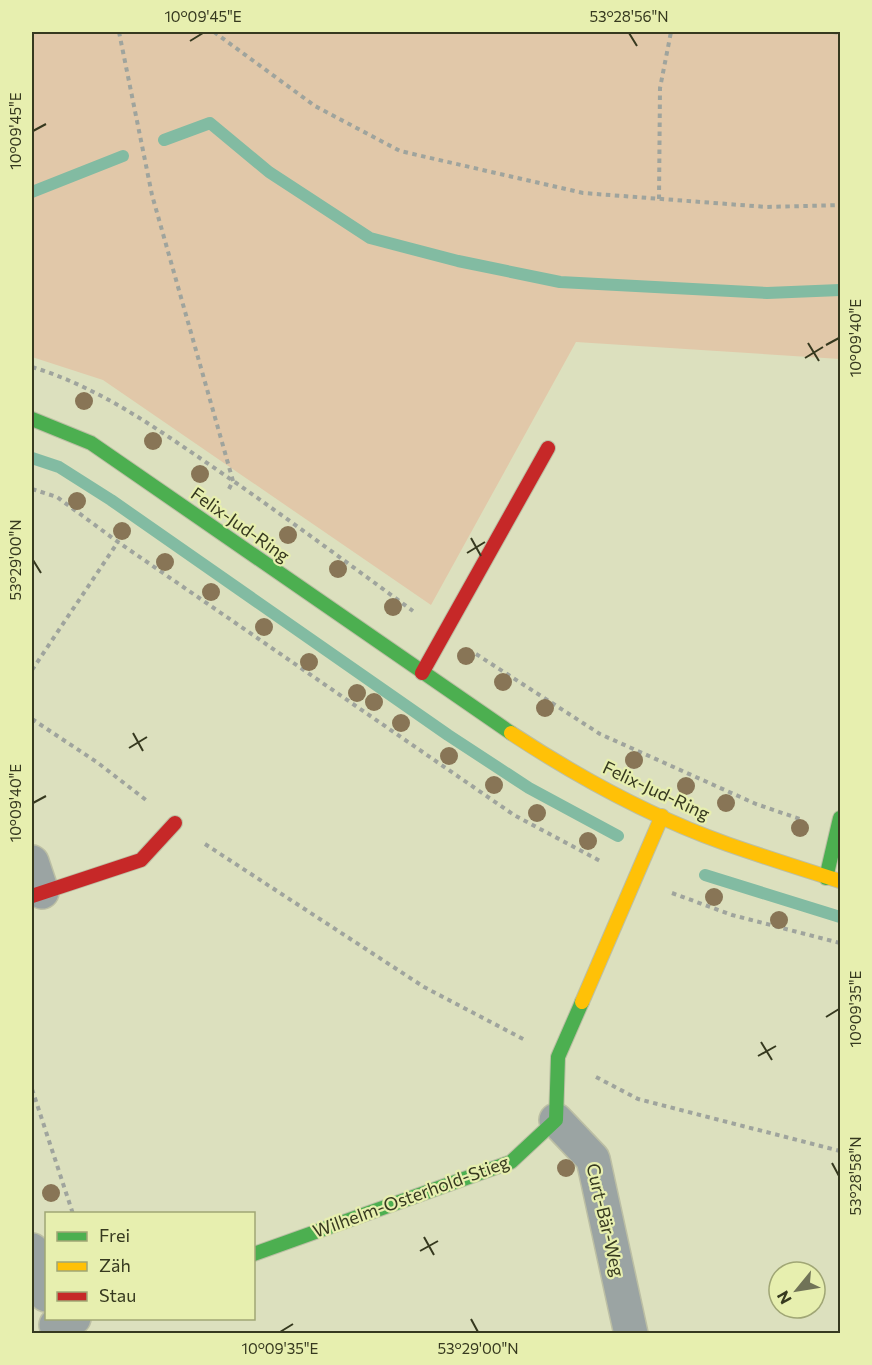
<svg xmlns="http://www.w3.org/2000/svg" width="872" height="1365" viewBox="0 0 872 1365" font-family="Commissioner,sans-serif">
<rect width="100%" height="100%" fill="#dce0be"/>
<path fill="#e1c8a9" d="M32,32h808v327l-264,-17 -145,263 -328,-225 -71,-23z"/>
<g fill="none" stroke-linecap="round" stroke-linejoin="round">
<g stroke="#82bba2" stroke-width="12">
<path d="M164,140l46,-17 59,49 101,66 88,23 102,21 207,11 73,-3"/>
<path d="M32,192l91,-36"/>
<path d="M32,458l27,9 52,33 337,235 81,53 89,48"/>
<path d="M705,875l135,42"/>
</g>
<g stroke="#bcbfa4" stroke-width="36">
<g id="street">
<path d="M32,862l10,30"/>
<path d="M556,1120l37,39 38,175"/>
<path d="M32,1250l14,45"/>
<path d="M56,1325l18,-7"/>
</g>
</g>
<g stroke="#bcbfa4" stroke-width="16">
<g id="fast">
<path d="M32,419l59,24 420,290"/>
<path d="M826,878l14,-60"/>
<path d="M254,1254l257,-92 45,-42 2,-63 24,-55"/>
</g>
</g>
<g stroke="#bcbfa4" stroke-width="16">
<g id="slow">
<path d="M511,733c67,44 140,84 216,111 37,13 75,25 113,37"/>
<path d="M582,1002l80,-186"/>
</g>
</g>
<g stroke="#bcbfa4" stroke-width="16">
<g id="jam">
<path d="M422,673l126,-225"/>
<path d="M32,896l109,-36 34,-37"/>
</g>
</g>
<g stroke="#9fa49d" stroke-width="4" stroke-dasharray="4.5 4.5" stroke-linecap="butt">
<path d="M119,32l33,163 81,286 -5,10"/>
<path d="M214,32l101,74 85,45 183,42 184,14 73,-2"/>
<path d="M833,32l7,1"/>
<path d="M659,199l1,-111 11,-56"/>
<path d="M32,367c66,20 121,59 178,98 69,47 136,97 203,146"/>
<path d="M32,489l25,8 61,45 396,273 88,47"/>
<path d="M476,654l124,80 156,70 44,15"/>
<path d="M32,670l86,-128"/>
<path d="M32,719l66,44 48,37"/>
<path d="M205,844l219,143 101,53"/>
<path d="M672,893l60,22 108,28"/>
<path d="M596,1077l42,22 202,52"/>
<path d="M32,1089l41,125"/>
</g>
<use href="#street" stroke="#9ba4a3" stroke-width="33"/>
<use href="#fast" stroke="#4caf50" stroke-width="14"/>
<use href="#slow" stroke="#ffc107" stroke-width="14"/>
<use href="#jam" stroke="#c62828" stroke-width="14"/>
</g>
<g fill="#887556">
<circle cx="84" cy="401" r="9"/>
<circle cx="153" cy="441" r="9"/>
<circle cx="200" cy="474" r="9"/>
<circle cx="77" cy="501" r="9"/>
<circle cx="122" cy="531" r="9"/>
<circle cx="288" cy="535" r="9"/>
<circle cx="165" cy="562" r="9"/>
<circle cx="338" cy="569" r="9"/>
<circle cx="211" cy="592" r="9"/>
<circle cx="393" cy="607" r="9"/>
<circle cx="264" cy="627" r="9"/>
<circle cx="466" cy="656" r="9"/>
<circle cx="309" cy="662" r="9"/>
<circle cx="503" cy="682" r="9"/>
<circle cx="357" cy="693" r="9"/>
<circle cx="374" cy="702" r="9"/>
<circle cx="545" cy="708" r="9"/>
<circle cx="401" cy="723" r="9"/>
<circle cx="449" cy="756" r="9"/>
<circle cx="634" cy="760" r="9"/>
<circle cx="494" cy="785" r="9"/>
<circle cx="686" cy="786" r="9"/>
<circle cx="726" cy="803" r="9"/>
<circle cx="537" cy="813" r="9"/>
<circle cx="800" cy="828" r="9"/>
<circle cx="588" cy="841" r="9"/>
<circle cx="714" cy="897" r="9"/>
<circle cx="779" cy="920" r="9"/>
<circle cx="566" cy="1168" r="9"/>
<circle cx="51" cy="1193" r="9"/>
</g>
<path fill="none" stroke="#36391f" stroke-width="2" d="M629,33l8,13M190,41l13,-8M33,131l13,-7M808,343l11,18M826,345l13,-7M805,358l18,-11M471,538l10,18M467,553l18,-11M33,560l8,13M133,733l10,18M129,748l18,-11M33,803l13,-7M826,1017l13,-8M761,1042l11,18M758,1056l18,-10M832,1163l7,13M424,1237l10,18M420,1251l18,-10M471,1319l7,13M280,1332l13,-8"/>
<g text-anchor="middle" stroke-width="4.5" stroke-linejoin="round" paint-order="stroke">
<g font-size="18" fill="#36391f" stroke="#e7efaf">
<text transform="translate(240 525) rotate(35)" y="6">Felix-Jud-Ring</text>
<text transform="translate(656 791) rotate(25)" y="6">Felix-Jud-Ring</text>
<text transform="translate(411 1197) rotate(-20)" y="6">Wilhelm-Osterhold-Stieg</text>
<text transform="translate(605 1220) rotate(77)" y="6">Curt-Bär-Weg</text>
</g>
</g>
<rect width="872" height="1365" fill="none" stroke="#e7efaf" stroke-width="66"/>
<rect x="45" y="1212" width="210" height="108" fill="#e7efaf" stroke="#a0a675" stroke-width="1.5"/>
<rect x="57" y="1232" width="30" height="9" fill="#4caf50" stroke="#a0a675" stroke-width="1.5"/>
<text x="99" y="1242" font-size="18" fill="#36391f">Frei</text>
<rect x="57" y="1262" width="30" height="9" fill="#ffc107" stroke="#a0a675" stroke-width="1.5"/>
<text x="99" y="1272" font-size="18" fill="#36391f">Zäh</text>
<rect x="57" y="1292" width="30" height="9" fill="#c62828" stroke="#a0a675" stroke-width="1.5"/>
<text x="99" y="1302" font-size="18" fill="#36391f">Stau</text>
<g transform="translate(797 1290) rotate(240)"><circle r="28" fill="#e7efaf" stroke="#a0a675" stroke-width="1.5"/>
<path d="M0-4.5L10 22L0 15L-10 22Z" fill="#707357"/>
<text y="-9" font-size="16" font-weight="bold" text-anchor="middle" fill="#36391f">N</text>
</g>
<rect x="33" y="33" width="806" height="1299" fill="none" stroke="#36391f" stroke-width="2"/>
<g font-size="15" text-anchor="middle" fill="#36391f">
<text x="203" y="22">10°09'45"E</text>
<text x="629" y="22">53°28'56"N</text>
<text transform="translate(16 131) rotate(-90)" y="5">10°09'45"E</text>
<text transform="translate(856 338) rotate(-90)" y="5">10°09'40"E</text>
<text transform="translate(16 560) rotate(-90)" y="5">53°29'00"N</text>
<text transform="translate(16 803) rotate(-90)" y="5">10°09'40"E</text>
<text transform="translate(856 1009) rotate(-90)" y="5">10°09'35"E</text>
<text transform="translate(856 1176) rotate(-90)" y="5">53°28'58"N</text>
<text x="280" y="1354">10°09'35"E</text>
<text x="478" y="1354">53°29'00"N</text>
</g>
</svg>
